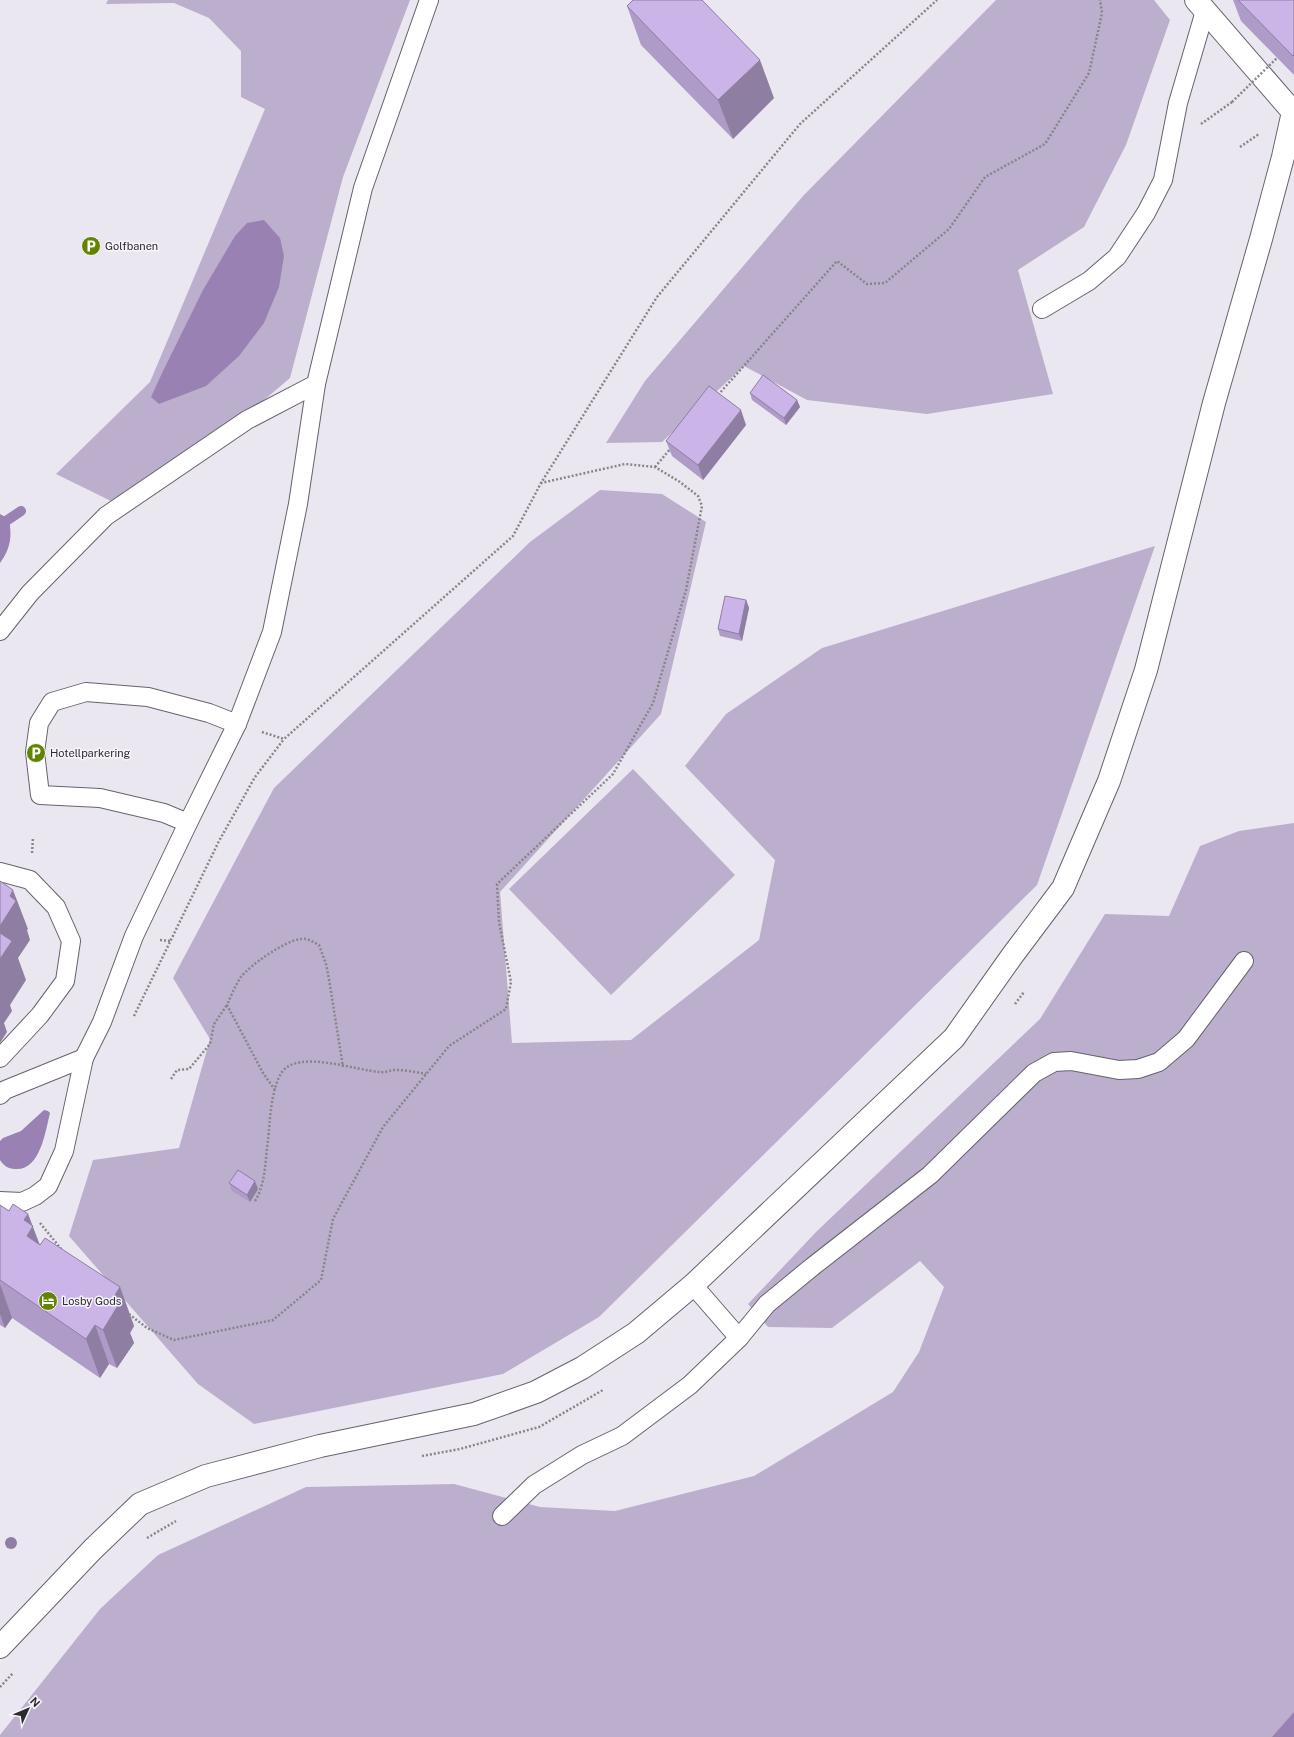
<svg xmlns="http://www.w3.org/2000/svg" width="1294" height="1737" viewBox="0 0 1294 1737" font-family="'Public Sans',sans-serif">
<rect width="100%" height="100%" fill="#ebe7f0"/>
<g fill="#bcafcd">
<path d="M108,0h302l-67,177 -53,201 -33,28 -146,95 -55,-27 94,-92 115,-273 -24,-12v-46l-32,-33 -35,-15 -68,1z"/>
<path d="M996,0h158l16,20 -44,125 -42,82 -66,43 35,124 -126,20 -120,-14 -63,-34 -82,76 -56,1 39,-62 158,-185z"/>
<path d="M600,490l62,4 44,28 -45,192 -161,178 12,151 119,-3 128,-100 16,-80 -90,-94 41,-52 96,-66 333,-102 -118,339 -438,432 -96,57 -249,50 -56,-40 -129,-148 24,-76 86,-12 31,-109 -37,-61 101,-190 256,-246z"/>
<path d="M633,769l102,106 -124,120 -102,-106z"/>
<path d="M1294,823v914h-1294v-2l100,-126 58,-54 148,-68 148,-3 86,23 75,4 139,-35 139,-84 26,-40 25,-65 -24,-26 -88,67 -64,-1 -20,-23 69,-73 223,-212 65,-105 64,2 31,-70 39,-15z"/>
</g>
<g fill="#9982b3">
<path d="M264,220l16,18 4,18 -5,31 -15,36 -25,33 -33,30 -47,18 -8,-7 12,-26 40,-81 32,-54 12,-13z"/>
<path d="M0,514l9,5c3,17 2,29 -9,44z"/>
<path d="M44,1110l4,1 2,2c-5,20 -10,58 -35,56 -7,0 -12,-4 -15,-9v-19l3,-3 18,-7z"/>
<path d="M1294,1712v25h-22z"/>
</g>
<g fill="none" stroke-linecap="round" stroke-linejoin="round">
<path stroke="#9982b3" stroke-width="10" d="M0,525l21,-14"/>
<g stroke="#66636b" stroke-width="20">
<g id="service">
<path d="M1042,309l47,-28 28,-24 29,-44 17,-33 15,-77 27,-92"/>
<path d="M0,631l30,-38 76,-77 141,-96 69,-36"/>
<path d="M188,823l-24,-10 -64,-15 -60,-3 -5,-43 4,-29 13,-21 34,-10 62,5 61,16 28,11"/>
<path d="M0,872l30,8 26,27 15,34 -6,40 -25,34 -40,43"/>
<path d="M0,1095l5,-5 79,-32"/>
<path d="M0,1201l22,1 13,-6 13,-10 16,-35 20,-93 18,-36 32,-86 54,-113 49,-99 35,-92 26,-128 18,-120 47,-196 66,-188"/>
<path d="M693,1285l46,53"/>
<path d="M502,1516l32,-31 48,-30 40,-19 68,-51 49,-47 28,-34 45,-37 118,-92 104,-102 20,-11 17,-1 48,9 19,-1 21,-7 27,-23 58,-78"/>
</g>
</g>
<g stroke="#66636b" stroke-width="24">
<path id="minor" d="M0,1647l93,-98 47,-45 66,-28 114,-30 154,-32 62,-22 46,-24 54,-35 57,-48 261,-247 58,-82 51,-68 46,-107 37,-111 68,-267 47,-164 22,-82 10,-45 -97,-112"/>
</g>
<g stroke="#87858a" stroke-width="2.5" stroke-dasharray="2 2" stroke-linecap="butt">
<path d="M1201,124l31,-22"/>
<path d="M1240,147l19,-13"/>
<path d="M718,395l119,-134 30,23 18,-1 64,-54 36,-52 60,-33 44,-71 13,-60 -2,-13"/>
<path d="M655,467l16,-19"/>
<path d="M262,732l22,7 229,-203 28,-53 116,-186 143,-173 137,-124"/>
<path d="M32,853l1,-16"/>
<path d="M160,940l10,1"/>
<path d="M1015,1004l9,-12"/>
<path d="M134,1016l85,-175 36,-64 29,-38"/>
<path d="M171,1079l6,-9 12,-1 21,-25 4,-20 13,-19"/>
<path d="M275,1090l-12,-17 -36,-68c4,-9 8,-19 14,-28 9,-12 45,-37 60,-38 7,-1 12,3 18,6l7,19 3,15 14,88"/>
<path d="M255,1201c11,-18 10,-40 13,-61 2,-19 3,-52 14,-68 17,-23 75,-1 99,0 5,1 9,-2 14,-2 10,0 21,2 31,4"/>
<path d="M40,1223l22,27"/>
<path d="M129,1314l18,14 27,12 99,-20 48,-40 12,-61 50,-92 66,-81 57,-37 5,-27 -12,-60 -2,-38 116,-110 40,-71 33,-113 16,-84 -4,-10 -18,-14 -25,-15 -30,-3 -84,19"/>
<path d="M422,1456l38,-7 79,-22 64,-37"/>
<path d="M147,1538l29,-17"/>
<path d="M0,1687l13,-14"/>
</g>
<use href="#service" stroke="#fff" stroke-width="18"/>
<use href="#minor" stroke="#fff" stroke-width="22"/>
<path stroke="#87858a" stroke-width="2.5" stroke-dasharray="2 2" stroke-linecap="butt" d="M1232,102l47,-46"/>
</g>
<circle fill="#907da3" cx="11" cy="1543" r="6"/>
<g fill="#af9bc7">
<path d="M1233,0h61v75l-53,-54z"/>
<path d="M627,6l147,92 -41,41 -92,-94z"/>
<path d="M750,393l47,7 3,7 -14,18 -34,-25z"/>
<path d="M746,425l-43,55 -31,-24 -6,-15z"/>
<path d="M746,600l3,8 -7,33 -22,-5 -2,-7z"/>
<path d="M229,1183l29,6 -8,13 -18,-11z"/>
<path d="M0,1205l9,6 19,3 12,31 80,42 14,39 -4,7 4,10 -17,25 -8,-4 -9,14 -88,-60 -7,10 -5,-3z"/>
</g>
<g fill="#8e7ea2">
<path d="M760,60l14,38 -41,41 -15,-39z"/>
<path d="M797,400l3,7 -14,18 -2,-7z"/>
<path d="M741,410l5,15 -43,55 -5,-15z"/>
<path d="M746,600l3,8 -7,33 -3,-7z"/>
<path d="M13,890l15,39 -1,1 3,10 -12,18 8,22 -16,25 2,6 -8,12 3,9 -7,11v-117l10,-30z"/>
<path d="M255,1181l3,8 -8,13 -3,-7z"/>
<path d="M28,1214l19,51 -20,-29 -3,-16z"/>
<path d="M0,1284l12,34 -7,10 -5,-14z"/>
<path d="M120,1287l14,39 -4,7 4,10 -17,25 -14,-38 9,-30z"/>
<path d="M95,1325l14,39 -9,14 -14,-39z"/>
</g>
<g fill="#cbb4e7" stroke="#8e7ea2">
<path d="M633,0h69l58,60 -42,40 -91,-94z"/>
<path d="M1238,0h56v54l-1,2z"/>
<path d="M763,375l34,25 -13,18 -34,-25z"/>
<path d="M709,386l32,24 -43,55 -32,-24z"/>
<path d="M725,596l21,4 -7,34 -21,-5z"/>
<path d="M0,881l13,9 -3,6 6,5 -16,25z"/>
<path d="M0,933l12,8 -12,18z"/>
<path d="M238,1170l17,11 -8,14 -18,-12z"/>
<path d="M13,1204l15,10 -4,6 9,6 -6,10 13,9 5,-7 75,49 -8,13 7,4 -16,26 -8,-5 -9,14 -86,-59v-75l9,6z"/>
</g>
<defs>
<g id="parking-disc" transform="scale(1)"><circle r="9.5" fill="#628400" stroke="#f8f4fd"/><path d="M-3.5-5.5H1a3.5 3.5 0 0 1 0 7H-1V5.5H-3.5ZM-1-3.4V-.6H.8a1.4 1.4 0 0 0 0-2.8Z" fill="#fff"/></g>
<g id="hotel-disc" transform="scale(1)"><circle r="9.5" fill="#628400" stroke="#f8f4fd"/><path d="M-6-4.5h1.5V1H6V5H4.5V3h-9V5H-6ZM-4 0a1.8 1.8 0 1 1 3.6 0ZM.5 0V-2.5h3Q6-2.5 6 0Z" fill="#fff"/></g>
</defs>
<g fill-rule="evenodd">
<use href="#parking-disc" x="91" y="246"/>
<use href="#parking-disc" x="36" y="753"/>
<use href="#hotel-disc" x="48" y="1301"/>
</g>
<g text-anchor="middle" stroke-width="3" stroke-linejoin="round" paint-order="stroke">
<g font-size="11" fill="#2b2a2d" stroke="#f8f4fd" text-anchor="start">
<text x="105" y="250">Golfbanen</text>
<text x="50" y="757">Hotellparkering</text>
<text x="62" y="1305">Losby Gods</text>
</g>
</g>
<g transform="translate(28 1709) rotate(46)" stroke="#f8f4fd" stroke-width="3" paint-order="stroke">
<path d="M0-3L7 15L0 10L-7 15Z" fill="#2b2a2d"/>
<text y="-6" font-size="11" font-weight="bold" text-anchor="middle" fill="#2b2a2d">N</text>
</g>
</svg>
